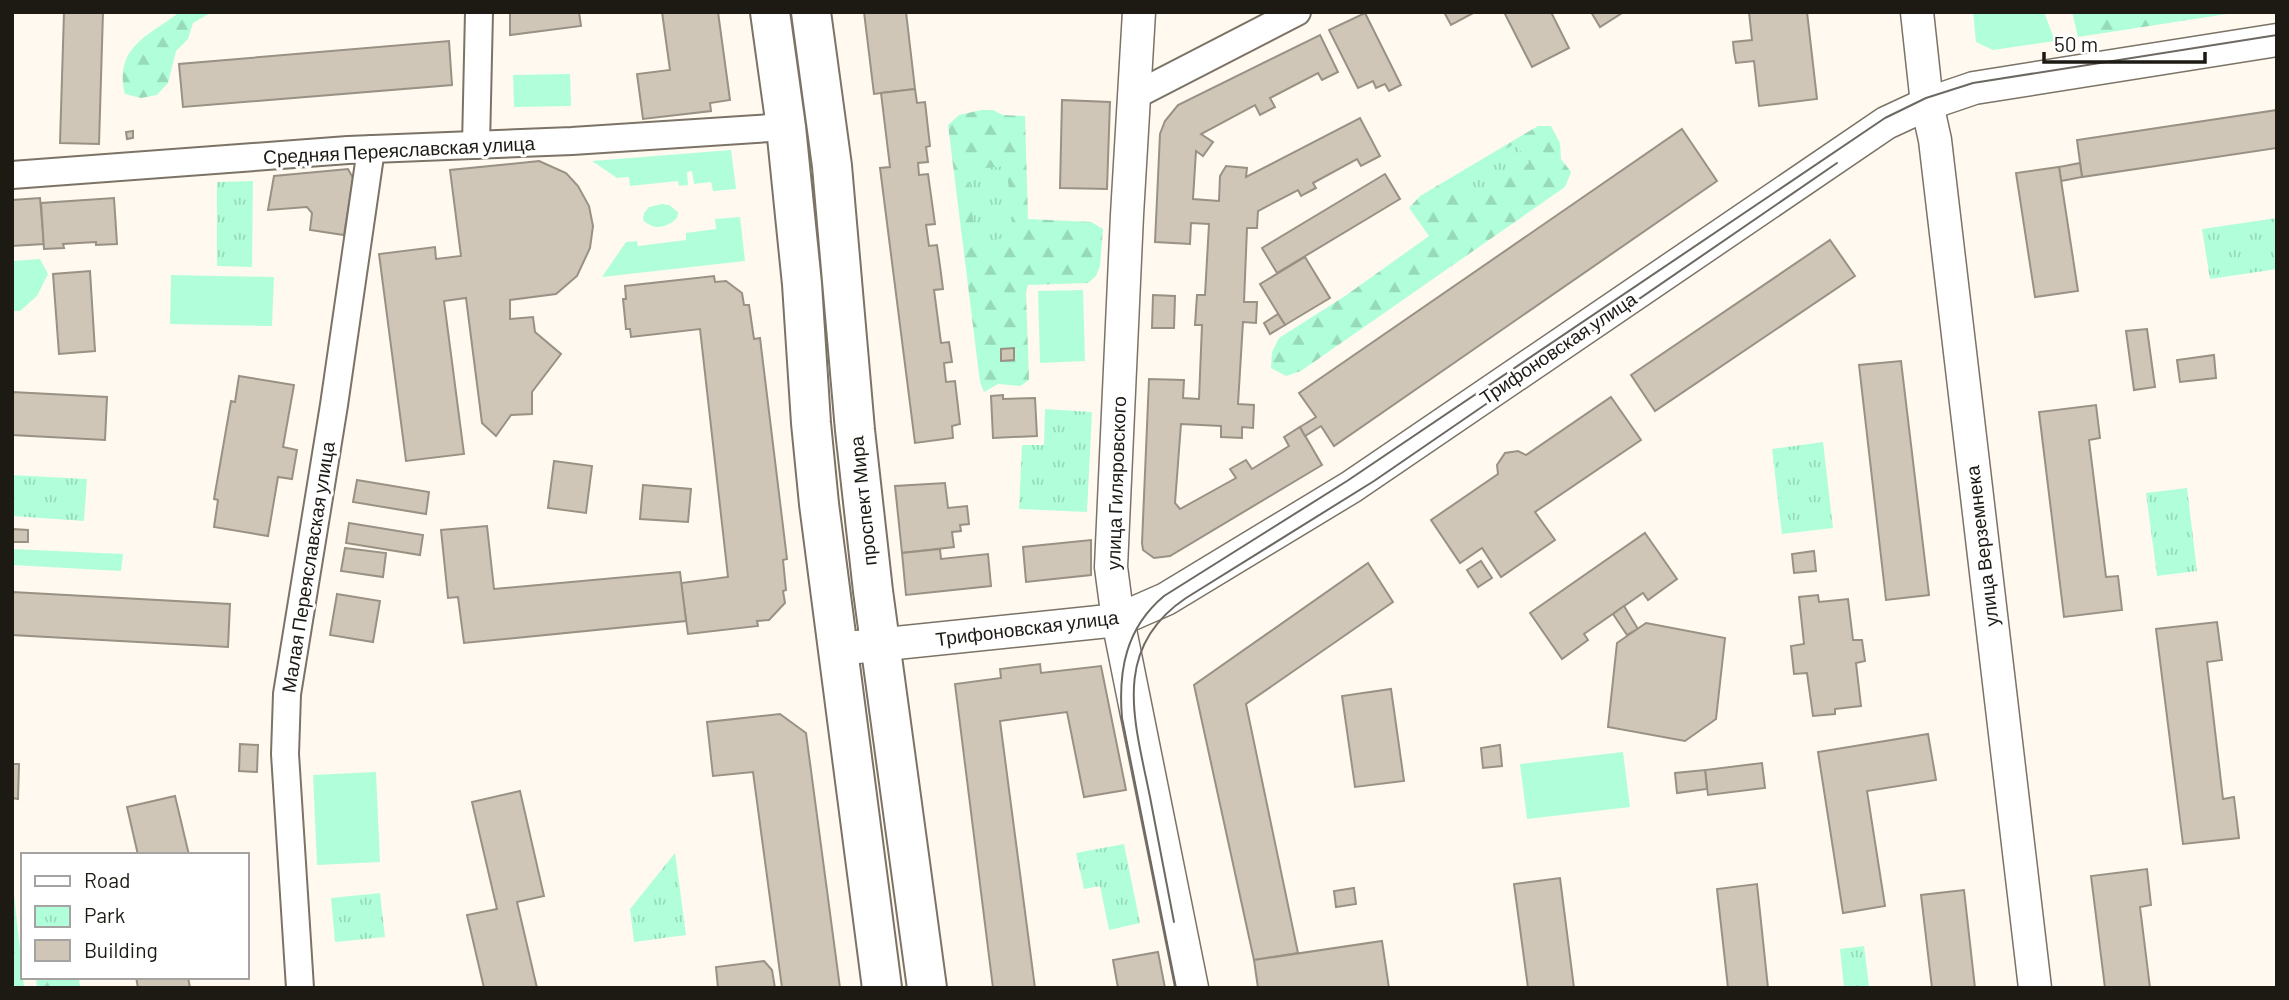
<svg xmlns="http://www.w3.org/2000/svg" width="2289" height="1000" viewBox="0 0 2289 1000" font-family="Barlow,sans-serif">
<defs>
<pattern id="forest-firs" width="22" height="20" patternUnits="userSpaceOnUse" patternTransform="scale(1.75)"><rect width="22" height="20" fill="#b0ffda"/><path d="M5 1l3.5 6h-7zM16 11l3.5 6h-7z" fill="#97daba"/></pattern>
<pattern id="park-tufts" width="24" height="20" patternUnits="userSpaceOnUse" patternTransform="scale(1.75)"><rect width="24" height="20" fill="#b0ffda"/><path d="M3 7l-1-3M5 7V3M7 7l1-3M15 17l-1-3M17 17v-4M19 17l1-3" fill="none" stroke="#97daba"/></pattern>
</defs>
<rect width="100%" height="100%" fill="#fff9f0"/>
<g fill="#b0ffda">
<path d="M1973,12h71l11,29 -62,9 -17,-8z"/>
<path d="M570,74l1,32 -57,1 -1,-32z"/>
<path d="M731,150l5,39 -23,2 -2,-9 -17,2 -2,-13 -5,1 1,13 -9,1 -1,-5 -48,5 -1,-9 -12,1 -25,-17z"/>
<path d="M662,204l7,1 9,7 -1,6c-10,10 -23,13 -34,2l1,-7 5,-6z"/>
<path d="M740,217l5,44 -143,16 24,-35 11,-1 1,5 48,-6v-7l30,-4 -1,-10z"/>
<path d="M40,259l8,15 -11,22 -17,15h-8v-50z"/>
<path d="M171,275l103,2 -2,49 -102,-2z"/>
<path d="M1083,290l2,71 -45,2 -2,-72z"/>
<path d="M12,549l111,5 -2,17 -109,-6z"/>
<path d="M1623,752l7,55 -103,12 -7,-55z"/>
<path d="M376,772l4,90 -63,3 -4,-90z"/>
</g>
<g fill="url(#forest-firs)">
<path d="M180,12h32l-19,11 -5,16 -12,12 -8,32 -11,12 -16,3 -16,-4c-11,-47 23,-58 55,-82z"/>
<path d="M2072,12h168l-162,25z"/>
<path d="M981,110h12l10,5 22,1 3,103 63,3 12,7 -3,37 -4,10 -8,7 -60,2 -2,8 3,87 -9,6 -22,-2 -14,8 -4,-10 -32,-257 11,-10z"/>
<path d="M1538,126h13l9,17 1,16 10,13 -6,15 -264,184 -15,5 -15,-8 1,-16 7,-14 66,-42 84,-60 -20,-28 11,-12z"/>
<path d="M36,977h43l1,11h-43z"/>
</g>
<g fill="url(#park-tufts)">
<path d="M1515,143l14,20 -56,39 -14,-20z"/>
<path d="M1006,166l9,71 -39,5 -9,-72z"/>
<path d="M253,181l-1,86 -35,-1v-84z"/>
<path d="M2277,218v51l-67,10 -8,-50z"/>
<path d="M1045,409l47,3 -5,100 -68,-3 3,-64h22z"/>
<path d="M1823,442l10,86 -51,6 -10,-85z"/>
<path d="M12,475l75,4 -3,42 -72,-5z"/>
<path d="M2187,488l10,83 -40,5 -11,-83z"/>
<path d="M1124,844l16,79 -31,7 -9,-44 -16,3 -8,-36z"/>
<path d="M675,853l11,82 -52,7 -4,-33z"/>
<path d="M12,876l11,101 1,11h-12z"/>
<path d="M380,893l5,44 -50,5 -4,-44z"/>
<path d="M1864,946l5,40 -25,2 -4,-39z"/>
</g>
<g fill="#cfc6b7" stroke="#999183" stroke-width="2">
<path d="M64,12h39l-4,132 -39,-1z"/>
<path d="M510,12h69l2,14 -71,9z"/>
<path d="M662,12h56l12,88 -20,3 1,8 -68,8 -6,-45 33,-4z"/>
<path d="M864,12h42l9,77 -41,5z"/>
<path d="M1444,12h31l-24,13z"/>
<path d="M1504,12h47l18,36 -37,19z"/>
<path d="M1591,12h30l1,1 -22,14z"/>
<path d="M1749,12h58l10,87 -58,7 -5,-45 -18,2 -2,-11 -1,-10 19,-2z"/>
<path d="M1365,13l36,72 -12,6 -4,-7 -9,4 -3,-7 -15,7 -29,-58z"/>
<path d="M1320,35l18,37 -16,8 -4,-7 -48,25 5,9 -15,8 -5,-10 -54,29 12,8 -10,14 -7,-5 -3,48 26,2 1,-25 6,-10 21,2 -1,9 114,-59 20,38 -19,10 -4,-7 -44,24 3,5 -15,8 -3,-6 -40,21 -1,17h-10l-3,74h13l-1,21 -13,-1 -5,82 16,1 -1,23 -11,-1v11l-21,-1v-11l-40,-2 -6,79 5,6 56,-31 -6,-9 16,-9 6,9 37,-23 -5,-9 16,-10 22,38 -152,91 -16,2 -11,-8 -1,-7 7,-164 35,1 -1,18 16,1 3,-74h-7l2,-30h8l4,-71 -18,-1 -1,21 -35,-2 5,-108 5,-13 13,-16z"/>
<path d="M449,41l3,44 -269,22 -4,-43z"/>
<path d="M915,89l2,14 8,-1 5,44 -4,1 2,15 -10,1 1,12 9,-1 7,50 -9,1 3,21 8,-1 3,21 3,23 -9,1 7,53 8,-1 3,20 -8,1 2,19 9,-1 5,43 -8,2 1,12 -38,5 -35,-275 10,-1 -9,-74z"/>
<path d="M1062,100l48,2 -3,87 -47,-1z"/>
<path d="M2277,110v38l-195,29 -5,-37z"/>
<path d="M1682,129l35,52 -383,265 -13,-20 -16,10 -5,-9 16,-10 -17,-24z"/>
<path d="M133,131v7l-6,1 -1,-7z"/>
<path d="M539,161l27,12 12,13 11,20 4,20 -3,22 -13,28 -21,18 -46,6v19l23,-2 2,15 26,22 -29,38v22l-21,1 -15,21 -14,-13 -16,-125 -22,3 20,153 -58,7 -27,-207 56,-7 1,12 25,-3 -11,-86z"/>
<path d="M2080,163l2,14 -21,4 -2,-14z"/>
<path d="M2059,167l19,124 -43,6 -19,-124z"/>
<path d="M348,169l5,9 -9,57 -34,-5 2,-17 -5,-6 -39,3 6,-34z"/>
<path d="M1385,174l15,25 -123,74 -15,-25z"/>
<path d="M40,198l4,46 -32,2v-46z"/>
<path d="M114,198l3,46 -21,1v-3l-17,1 -16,1 1,4 -20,1 -3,-46z"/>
<path d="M1830,240l25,36 -200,135 -24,-36z"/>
<path d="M1305,257l25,41 -45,27 -25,-41z"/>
<path d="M90,271l5,80 -36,3 -6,-80z"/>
<path d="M714,276l1,6 11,-1 16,12 2,12h5l5,34 6,-1 27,221 -4,1 3,30 -3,1 2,12 -16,17 -12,1 1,5 -70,8 -7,-51 47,-6 -28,-248 -69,8 -1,-8h-4l-3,-30h3l-1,-13z"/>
<path d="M1153,295l22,1 -1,32h-22z"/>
<path d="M1278,314l7,11 -15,9 -6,-11z"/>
<path d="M2147,329l8,58 -21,3 -8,-59z"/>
<path d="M1014,348v12l-13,1v-12z"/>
<path d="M2214,355l2,23 -36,4 -3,-22z"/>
<path d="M1901,361l28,234 -43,5 -27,-235z"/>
<path d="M239,376l55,9 -11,62 14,3 -5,29 -14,-2 -10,59 -54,-9 4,-27 -4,-1 17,-98 4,1z"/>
<path d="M12,392l95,5 -2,43 -93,-5z"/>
<path d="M1003,395v4l32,-1 2,38 -44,2 -2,-42z"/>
<path d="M1611,397l30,43 -106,72 20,28 -54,37 -19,-29 -22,15 -29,-43 67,-46 -1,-9 8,-12 13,-2 8,4z"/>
<path d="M2096,405l4,33 -11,2 17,137 12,-1 4,34 -58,7 -25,-205z"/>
<path d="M554,461l38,5 -6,47 -38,-5z"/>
<path d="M357,480l72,12 -3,22 -73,-12z"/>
<path d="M945,483l3,25 19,-2 2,18 -9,1 1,6 -9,1 2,15 -52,6 -7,-67z"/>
<path d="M643,485l48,4 -3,33 -48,-3z"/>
<path d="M349,523l74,12 -3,20 -74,-12z"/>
<path d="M487,526l7,63 186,-17 6,49 -222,22 -6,-46 -10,1 -7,-68z"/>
<path d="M12,529l16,1v12h-16z"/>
<path d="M1645,533l32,46 -29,21 -5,-7 -59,41 4,6 -26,19 -32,-46z"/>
<path d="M1091,540v35l-65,7 -3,-35z"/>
<path d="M345,548l41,5 -3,24 -42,-6z"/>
<path d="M940,549l1,10 47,-5 3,32 -85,9 -4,-42z"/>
<path d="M1814,551l2,20 -22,2 -2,-19z"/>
<path d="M1481,561l11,17 -14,9 -11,-17z"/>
<path d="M1368,563l25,39 -147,102 52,249 -44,7 -60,-275z"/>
<path d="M12,592l218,12 -2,43 -216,-12z"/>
<path d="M337,594l43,7 -7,41 -43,-7z"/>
<path d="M1818,595l1,7 29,-3 5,41h9l3,21 -9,2 5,43 -26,3v5l-22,2 -6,-43 -13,1 -3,-28 13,-2 -5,-47z"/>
<path d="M1624,606l14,23 -11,6 -14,-21z"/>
<path d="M2217,622l5,38 -15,2 16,137 11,-2 5,41 -56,6 -27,-215z"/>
<path d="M1646,623l79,15 -9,81 -31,22 -77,-14 9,-84z"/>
<path d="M1040,664l1,9 60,-7 25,124 -42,7 -17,-85 -67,9 35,267h-42l-38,-304 46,-6 -1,-9z"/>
<path d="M1391,689l13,92 -49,6 -13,-91z"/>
<path d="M780,714l26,19 34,255h-58l-29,-216 -40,4 -6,-54z"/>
<path d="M1928,734l8,46 -69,11 18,115 -42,7 -25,-161z"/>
<path d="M240,744l18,1 -1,27 -18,-1z"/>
<path d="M1500,745l2,21 -19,2 -2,-20z"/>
<path d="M1762,763l3,25 -57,7 -3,-25z"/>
<path d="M12,764h7l-1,35 -6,-1z"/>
<path d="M1705,770l2,19 -30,4 -2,-20z"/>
<path d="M520,791l24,105 -27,6 20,86h-53l-17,-73 30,-6 -25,-107z"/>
<path d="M175,796l14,59h-51l-11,-48z"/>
<path d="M2147,869l4,36 -11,2 10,81h-45l-14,-112z"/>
<path d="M1560,878l14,110h-46l-14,-104z"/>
<path d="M1757,884l11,104h-40l-11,-99z"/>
<path d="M1354,888l2,16 -20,3 -2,-16z"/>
<path d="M1964,890l11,98h-43l-11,-93z"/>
<path d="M1382,941l7,47h-131l-4,-28z"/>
<path d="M1158,952l7,36h-47l-5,-28z"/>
<path d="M764,961l8,9 3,18h-57l-2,-21z"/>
<path d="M136,977h52l2,11h-52z"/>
</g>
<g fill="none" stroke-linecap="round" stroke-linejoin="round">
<g stroke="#7b7365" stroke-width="30">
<g id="minor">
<path d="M1134,96l163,-84"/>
<path d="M476,145l3,-133"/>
<path d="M12,175l336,-25 224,-9 214,-14"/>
<path d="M300,988l-15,-234 2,-60 47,-289 37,-256"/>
</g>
</g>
<g stroke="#7b7365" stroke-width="35">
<g id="tertiary">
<path d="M1139,12l-12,203 -16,352 7,53 74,368"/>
<path d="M1917,12l10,92 8,36 100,848"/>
<path d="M838,649l280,-29 48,-21 185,-112 535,-364 41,-19 47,-16 303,-48"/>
</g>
</g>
<g stroke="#7b7365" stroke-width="42">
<g id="primary">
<path d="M770,12l16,115 16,157 9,139 8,81 63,484"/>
<path d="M811,12l21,154 23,264 18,161 54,397"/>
</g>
</g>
<use href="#minor" stroke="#fff" stroke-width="26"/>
<use href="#tertiary" stroke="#fff" stroke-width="32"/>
<use href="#primary" stroke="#fff" stroke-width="38"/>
<g stroke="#6d6962" stroke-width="2">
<path d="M1174,922c-8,-42 -16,-83 -24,-125 -15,-75 -40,-148 36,-199l188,-117 463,-318"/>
<path d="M1176,988l-54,-270c-4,-48 4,-90 42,-122l183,-115 538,-363 41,-20 47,-15 304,-48"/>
</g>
</g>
<g text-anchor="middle" stroke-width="6" stroke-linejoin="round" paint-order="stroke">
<g font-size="19" fill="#1d1a14" stroke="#fff">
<text transform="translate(399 150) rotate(-3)" y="7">Средняя Переяславская улица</text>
<text transform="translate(1558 348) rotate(-34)" y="7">Трифоновская улица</text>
<text transform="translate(1116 483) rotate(-88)" y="7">улица Гиляровского</text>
<text transform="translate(863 501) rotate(-96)" y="7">проспект Мира</text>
<text transform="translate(1982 546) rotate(-97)" y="7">улица Верземнека</text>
<text transform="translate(308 567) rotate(-81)" y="7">Малая Переяславская улица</text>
<text transform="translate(1027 628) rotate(-7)" y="7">Трифоновская улица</text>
</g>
</g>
<rect width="2289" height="1000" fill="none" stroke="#1d1a14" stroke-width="28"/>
<rect x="21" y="853" width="228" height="126" fill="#ffffff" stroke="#a5a3a1" stroke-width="2"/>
<rect x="35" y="876" width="35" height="10" fill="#ffffff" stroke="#a5a3a1" stroke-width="2"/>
<text x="84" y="888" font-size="21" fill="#1d1a14">Road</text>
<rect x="35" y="906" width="35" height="21" fill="url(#park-tufts)" stroke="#a5a3a1" stroke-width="2"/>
<text x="84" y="923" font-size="21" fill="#1d1a14">Park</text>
<rect x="35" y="940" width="35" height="21" fill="#cfc6b7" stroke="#a5a3a1" stroke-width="2"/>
<text x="84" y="958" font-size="21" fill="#1d1a14">Building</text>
<path d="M2044 52v10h161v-10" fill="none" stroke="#1d1a14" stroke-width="3.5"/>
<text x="2054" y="52" font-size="21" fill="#1d1a14" stroke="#ffffff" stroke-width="5" paint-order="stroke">50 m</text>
</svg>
